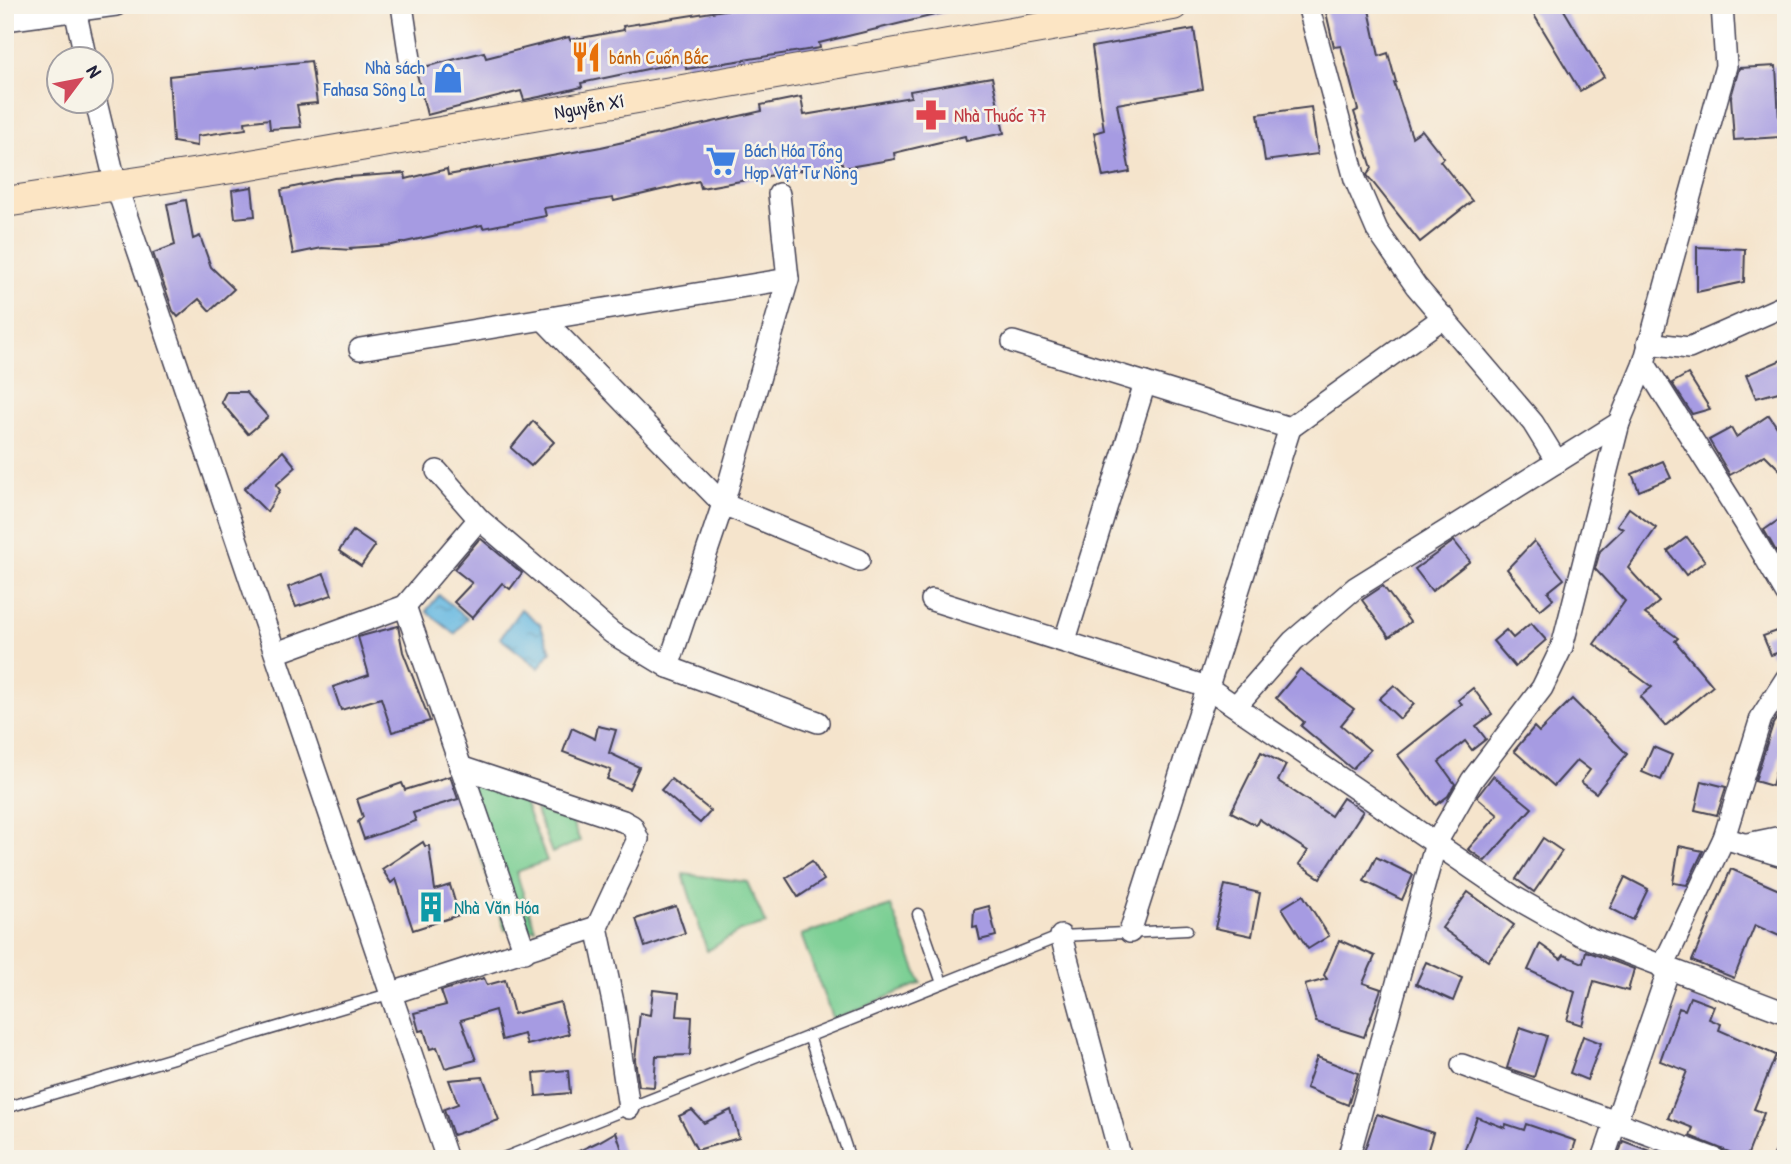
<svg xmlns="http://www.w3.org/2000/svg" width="1791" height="1164" viewBox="0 0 1791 1164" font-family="'Patrick Hand',sans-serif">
<defs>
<pattern id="water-ripples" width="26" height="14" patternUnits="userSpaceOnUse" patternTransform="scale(1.75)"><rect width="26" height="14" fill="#65b8e1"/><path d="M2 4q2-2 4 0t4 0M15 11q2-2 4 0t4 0" fill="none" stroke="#5395b8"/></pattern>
</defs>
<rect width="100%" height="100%" fill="#f7f3e8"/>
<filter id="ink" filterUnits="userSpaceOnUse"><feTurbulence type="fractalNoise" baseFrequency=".0143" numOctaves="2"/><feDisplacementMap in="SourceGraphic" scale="14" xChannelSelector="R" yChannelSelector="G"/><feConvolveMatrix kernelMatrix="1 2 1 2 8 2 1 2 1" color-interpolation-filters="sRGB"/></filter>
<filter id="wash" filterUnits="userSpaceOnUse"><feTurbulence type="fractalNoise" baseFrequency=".00686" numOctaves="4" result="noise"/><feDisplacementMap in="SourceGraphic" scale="28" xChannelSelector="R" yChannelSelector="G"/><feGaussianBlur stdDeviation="1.57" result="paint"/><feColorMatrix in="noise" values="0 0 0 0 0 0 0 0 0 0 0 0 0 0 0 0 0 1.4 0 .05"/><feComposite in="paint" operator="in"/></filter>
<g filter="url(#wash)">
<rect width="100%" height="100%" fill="#f5e4cc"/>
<g fill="#78ce92" stroke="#4d7866" stroke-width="2">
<path d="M451,766l71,31 25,64 -31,11 19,57 -30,1z"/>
<path d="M533,803l17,12 19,-1 11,27 -28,12z"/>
<path d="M683,874l64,8 19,42 -26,7 -33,20z"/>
<path d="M891,906l30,77 -88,37 -32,-85z"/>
</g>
<g fill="url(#water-ripples)" stroke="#446d8e" stroke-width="2">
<path d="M439,595l28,23 -12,16 -29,-23z"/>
<path d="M521,609l19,15 11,27 -12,17 -39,-30z"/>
</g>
<g id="blocks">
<g fill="#a69be2">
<path d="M756,5h190l1,7 -128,31 1,5 -134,21 -1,-8 -104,22 1,4 -38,9 -20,4 -3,-9 -94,24 -11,-45 4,-2 64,-16 2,6 83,-21 1,3 54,-10 -1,-4z"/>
<path d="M1337,5h31l11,51 9,-3 8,29 -2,1 18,54 10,-7 22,28 -4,3 32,40 -52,41 -53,-67 5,-7 -18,-56 4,-2 -17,-64 -7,1 -9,-39z"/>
<path d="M1528,5h33l43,72 -24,14z"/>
<path d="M1194,29l9,60 -86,15 13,68 -27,5 -9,-44 10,-3 -12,-83z"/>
<path d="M311,61l6,42 -20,2 4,22 -31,2 -1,-10 -24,3 1,7 -49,7v10l-24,-4 -4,-66z"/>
<path d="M1776,66l4,71 -46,3 -3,-43 8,-29z"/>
<path d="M992,77l12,56 -38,8 -1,-5 -71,17 1,6 -52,9 -1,-5 -141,25 -2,-7 -85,20 -1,-3 -69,10 2,8 -63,12 -1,-3 -90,20 -42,3 1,2 -29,-2 -29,6 -12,-64 53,-12 71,-5 1,6 41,-10 1,6 153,-28 161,-36 -1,-6 40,-8 3,18 107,-18 -1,-6z"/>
<path d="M1311,107l7,47 -53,7 -7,-47z"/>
<path d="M252,187l3,29 -20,2 -3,-28z"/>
<path d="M186,200l7,39 7,-3 11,31 23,22 -24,22 -11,-12 -21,18 -5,-6 -20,-58 22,-8 -8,-41z"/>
<path d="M1697,247l48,2 -1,33 -47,10z"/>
<path d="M1786,358v32l-30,8 -10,-23z"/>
<path d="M1688,374l22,35 -18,5 -20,-31z"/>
<path d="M226,392h20l22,25 -20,17 -27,-32z"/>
<path d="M1769,415l17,26v35l-21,-21 -35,20 -21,-35 22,-12 5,9z"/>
<path d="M533,421l21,21 -23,24 -20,-18z"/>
<path d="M283,451l13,16 -20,18 4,5 -13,22 -23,-23z"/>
<path d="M1663,461l8,17 -32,13 -7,-17z"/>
<path d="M1629,508l27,20 -28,40 31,34 -14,12 33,24 -3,3 38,45 -48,40 -25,-29 12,-10 -58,-43 31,-43 -30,-32 5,-18 23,-22 -6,-4z"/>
<path d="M1786,515v28l-10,8 -12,-21z"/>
<path d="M353,531l22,15 -14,20 -22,-15z"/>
<path d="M1687,537l18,24 -19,14 -18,-24z"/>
<path d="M480,538l42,35 -12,16 -8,-6 -30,35 -18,-16 18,-19 -18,-14z"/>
<path d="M1454,541l16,20 -38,30 -17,-22z"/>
<path d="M1534,541l30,38 -16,13 5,7 -13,11 -33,-41z"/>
<path d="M324,574l8,21 -36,12 -8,-20z"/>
<path d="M1383,586l27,36 -21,15 -27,-37z"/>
<path d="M1531,623l15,17 -31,27 -22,-26 13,-11 7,8z"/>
<path d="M398,626l5,26 27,69 -38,11 -11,-34 -40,12 -8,-23 36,-12 -11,-38z"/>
<path d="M1786,628v22l-15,5 -8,-19z"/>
<path d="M1300,669l54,40 -13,16 29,25 -18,19 -51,-43 3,-4 -28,-24z"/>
<path d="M1394,685l20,19 -14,15 -21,-20z"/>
<path d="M1473,688l19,26 -16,12 10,13 -14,11 -7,-9 -26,21 16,22 -7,12 -12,9 -38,-50 64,-51 -4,-4z"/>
<path d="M1572,699l55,55 -31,39 -15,-11 9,-12 -13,-10 -23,26 -40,-35 20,-24 5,5z"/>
<path d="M1786,704v28l-14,54 -17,-5 18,-57z"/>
<path d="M598,726l18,4 -7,23 30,14 -10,22 -22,-10 4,-9 -48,-18 9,-24 23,11z"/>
<path d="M1653,747l19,8 -11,25 -19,-8z"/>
<path d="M1261,752l25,13 -8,16 53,35 12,-18 20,13 -43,67 -21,-14 9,-13 -49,-32 -3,6 -25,-13z"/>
<path d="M450,776l8,23 -45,14 3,8 -52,18 -6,-17 5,-5 -6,-18 45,-16 3,7z"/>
<path d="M1493,776l39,32 -47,53 -17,-12 30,-34 -21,-18z"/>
<path d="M671,779l40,32 -11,12 -39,-33z"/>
<path d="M1702,781l24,6 -9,28 -22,-5z"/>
<path d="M1543,838l19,13 -28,41 -18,-13z"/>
<path d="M423,842l2,4h4l6,44 15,-5 9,30 -46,15 -17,-51 -5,4 -9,-14z"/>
<path d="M1679,846l24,5 -16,34 -14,-2z"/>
<path d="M1376,857l37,18 -11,25 -38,-19z"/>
<path d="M812,861l12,19 -26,17 -12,-19z"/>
<path d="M1731,869l55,24v46l-31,-14 -21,53 -42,-17z"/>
<path d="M1625,877l23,12 -15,31 -23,-12z"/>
<path d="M1225,885l35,8 -8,43 -37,-8z"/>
<path d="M1468,892l46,33 -26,36 -46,-33z"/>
<path d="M1303,895l26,41 -21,13 -26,-41z"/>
<path d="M676,906l9,27 -40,14 -9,-28z"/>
<path d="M989,906l7,30 -16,4 -3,-13 -4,1 1,-18z"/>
<path d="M1339,940l36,16 -12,27 18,6 -17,48 -48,-15 -11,-37 22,-6 -3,-4z"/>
<path d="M1540,944l21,15 3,-4 19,8 3,-12 48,18 -6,22 -34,-10 -12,44 -15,-5 8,-28 -47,-22z"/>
<path d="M1426,962l36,16 -9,23 -37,-17z"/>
<path d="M484,978l3,7 18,-5 9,34 46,-12 9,32 -42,11 -3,-11 -22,6 -7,-30 -34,10 15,40 -31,8 -8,-21 -7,2 -6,-19 -5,1 -5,-18 32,-8 -5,-14z"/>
<path d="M653,990l26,3 -2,23 15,1 -2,38 -34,1 -2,31 -15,-1 -4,-26 5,-47 10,2z"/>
<path d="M1690,997l24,9 -5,13 12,5 -2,6 57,25 -22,54 10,4 -18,46 -56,-23 3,-8 -25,-10 19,-47 -27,-10 19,-53 6,2z"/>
<path d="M1520,1027l27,9 -13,41 -27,-9z"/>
<path d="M1583,1036l18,7 -14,37 -17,-7z"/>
<path d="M1317,1057l41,16 -10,32 -42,-17z"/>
<path d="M568,1070l2,23 -34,3 -2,-23z"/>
<path d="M483,1077l16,43 -46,15 -9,-26 14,-5 -9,-24z"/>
<path d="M692,1110l12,13 27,-13 8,28 -42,12 -18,-34z"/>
<path d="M1377,1114l56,19 -8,26h-40l-21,-7z"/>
<path d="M1477,1117l28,11 1,-4 18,6 2,-6 50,17 -6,18h-109z"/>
<path d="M616,1132l9,27h-63l38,-18z"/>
<path d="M1623,1141l43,16 -1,2h-48z"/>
</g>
</g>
</g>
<g filter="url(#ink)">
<use href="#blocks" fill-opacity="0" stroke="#423f51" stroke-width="2"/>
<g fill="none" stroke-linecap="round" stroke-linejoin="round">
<g stroke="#423f51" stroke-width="13">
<g id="lane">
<path d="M918,914l24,69"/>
<path d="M809,1036l41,123"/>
<path d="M5,1108l387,-115"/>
<path d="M501,1159l560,-223 126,-6"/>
</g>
</g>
<g stroke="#423f51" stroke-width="24">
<g id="street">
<path d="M74,5l12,55"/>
<path d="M402,5l8,54"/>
<path d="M1308,5l47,174 22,51 39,56 117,137 24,39"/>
<path d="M5,20l111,-15"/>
<path d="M96,102l20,83 331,974"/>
<path d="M543,319l180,185 136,56"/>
<path d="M1013,342l277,86 -160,504"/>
<path d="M1648,343l41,5 97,-43"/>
<path d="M360,349l428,-70"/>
<path d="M1644,363l101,160 41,70"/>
<path d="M1290,428l154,-111"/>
<path d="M437,471l42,48"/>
<path d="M932,600l275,87 307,210 67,38 205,78"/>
<path d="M405,606l120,346"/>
<path d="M1065,640l80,-257"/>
<path d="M276,653l129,-47 74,-87 133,114 56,34 150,55"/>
<path d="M668,667l55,-163 65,-225 -9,-85"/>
<path d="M1236,706l57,-65 62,-53 264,-165"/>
<path d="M460,767l163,54 9,5 6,13 -41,88 17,80 15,101"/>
<path d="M1724,838l62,19"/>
<path d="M1747,844l39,-8"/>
<path d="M1061,936l60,223"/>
<path d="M1662,968l62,-130 37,-120 25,-39"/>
<path d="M392,993l205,-66"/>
<path d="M1462,1065l253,94"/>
<path d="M1348,1159l88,-316 36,-63 70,-92 20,-41 57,-224 25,-60 82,-297 -4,-61"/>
<path d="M1603,1159l66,-190"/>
<path d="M1784,1159l2,-3"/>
</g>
</g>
<g stroke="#423f51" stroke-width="32">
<path id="secondary" d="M5,202l234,-35 934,-162"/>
</g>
<use href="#lane" stroke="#fff" stroke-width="10"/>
<use href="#street" stroke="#fff" stroke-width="21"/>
<use href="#secondary" stroke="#fce5c4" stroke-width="30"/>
</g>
</g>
<defs>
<g id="restaurant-bare" transform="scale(2.415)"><path d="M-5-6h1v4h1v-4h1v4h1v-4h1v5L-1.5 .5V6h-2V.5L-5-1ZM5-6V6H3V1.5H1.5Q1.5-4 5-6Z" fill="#e8710a" stroke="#f7f3e8" stroke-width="2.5" paint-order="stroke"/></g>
<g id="shop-bare" transform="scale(2.415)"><path d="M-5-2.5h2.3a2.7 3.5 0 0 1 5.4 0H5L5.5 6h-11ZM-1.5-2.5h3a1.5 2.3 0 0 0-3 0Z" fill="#3f7fe0" stroke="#f7f3e8" stroke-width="2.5" paint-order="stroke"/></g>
<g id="pharmacy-bare" transform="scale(2.415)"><path d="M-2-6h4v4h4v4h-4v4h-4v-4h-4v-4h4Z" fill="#e0444e" stroke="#f7f3e8" stroke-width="2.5" paint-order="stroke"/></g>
<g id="supermarket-bare" transform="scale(2.415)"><path d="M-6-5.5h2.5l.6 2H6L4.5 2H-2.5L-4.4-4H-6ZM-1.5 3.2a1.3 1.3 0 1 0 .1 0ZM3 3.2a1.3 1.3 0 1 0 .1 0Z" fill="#3f7fe0" stroke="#f7f3e8" stroke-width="2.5" paint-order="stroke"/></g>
<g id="building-bare" transform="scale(2.415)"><path d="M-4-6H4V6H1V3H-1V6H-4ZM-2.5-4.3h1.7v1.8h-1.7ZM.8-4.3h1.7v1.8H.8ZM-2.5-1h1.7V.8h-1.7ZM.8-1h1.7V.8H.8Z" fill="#0f9aa8" stroke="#f7f3e8" stroke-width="2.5" paint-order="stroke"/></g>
</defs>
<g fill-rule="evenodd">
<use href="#restaurant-bare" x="586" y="57"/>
<use href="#shop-bare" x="448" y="78"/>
<use href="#pharmacy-bare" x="931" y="115"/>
<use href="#supermarket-bare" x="721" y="161"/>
<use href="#building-bare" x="431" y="907"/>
</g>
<g text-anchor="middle" stroke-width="5" stroke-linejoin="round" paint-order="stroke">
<g font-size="19" fill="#c56008" stroke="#f7f3e8" text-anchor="start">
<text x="609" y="64">bánh Cuốn Bắc</text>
</g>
<g font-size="19" fill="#366cbe" stroke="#f7f3e8" text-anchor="end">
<text x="425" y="74">Nhà sách<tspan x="425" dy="22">Fahasa Sông La</tspan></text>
<text x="744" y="157" text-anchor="start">Bách Hóa Tổng<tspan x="744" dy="22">Hợp Vật Tư Nông</tspan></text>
</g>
<g font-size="19" fill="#22223b" stroke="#f7f3e8">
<text transform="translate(589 106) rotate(-10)" y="7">Nguyễn Xí</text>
</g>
<g font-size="19" fill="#be3a42" stroke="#f7f3e8" text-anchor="start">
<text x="954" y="122">Nhà Thuốc 77</text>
</g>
<g font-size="19" fill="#0d838f" stroke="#f7f3e8" text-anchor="start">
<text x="454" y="914">Nhà Văn Hóa</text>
</g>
</g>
<rect width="1791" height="1164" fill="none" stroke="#f7f3e8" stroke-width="28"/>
<g transform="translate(80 80) rotate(58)"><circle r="33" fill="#f7f3e8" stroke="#a29fa3" stroke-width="2"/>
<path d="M0-5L12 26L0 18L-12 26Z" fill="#d1495b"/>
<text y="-10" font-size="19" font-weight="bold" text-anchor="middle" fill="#22223b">N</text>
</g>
</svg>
